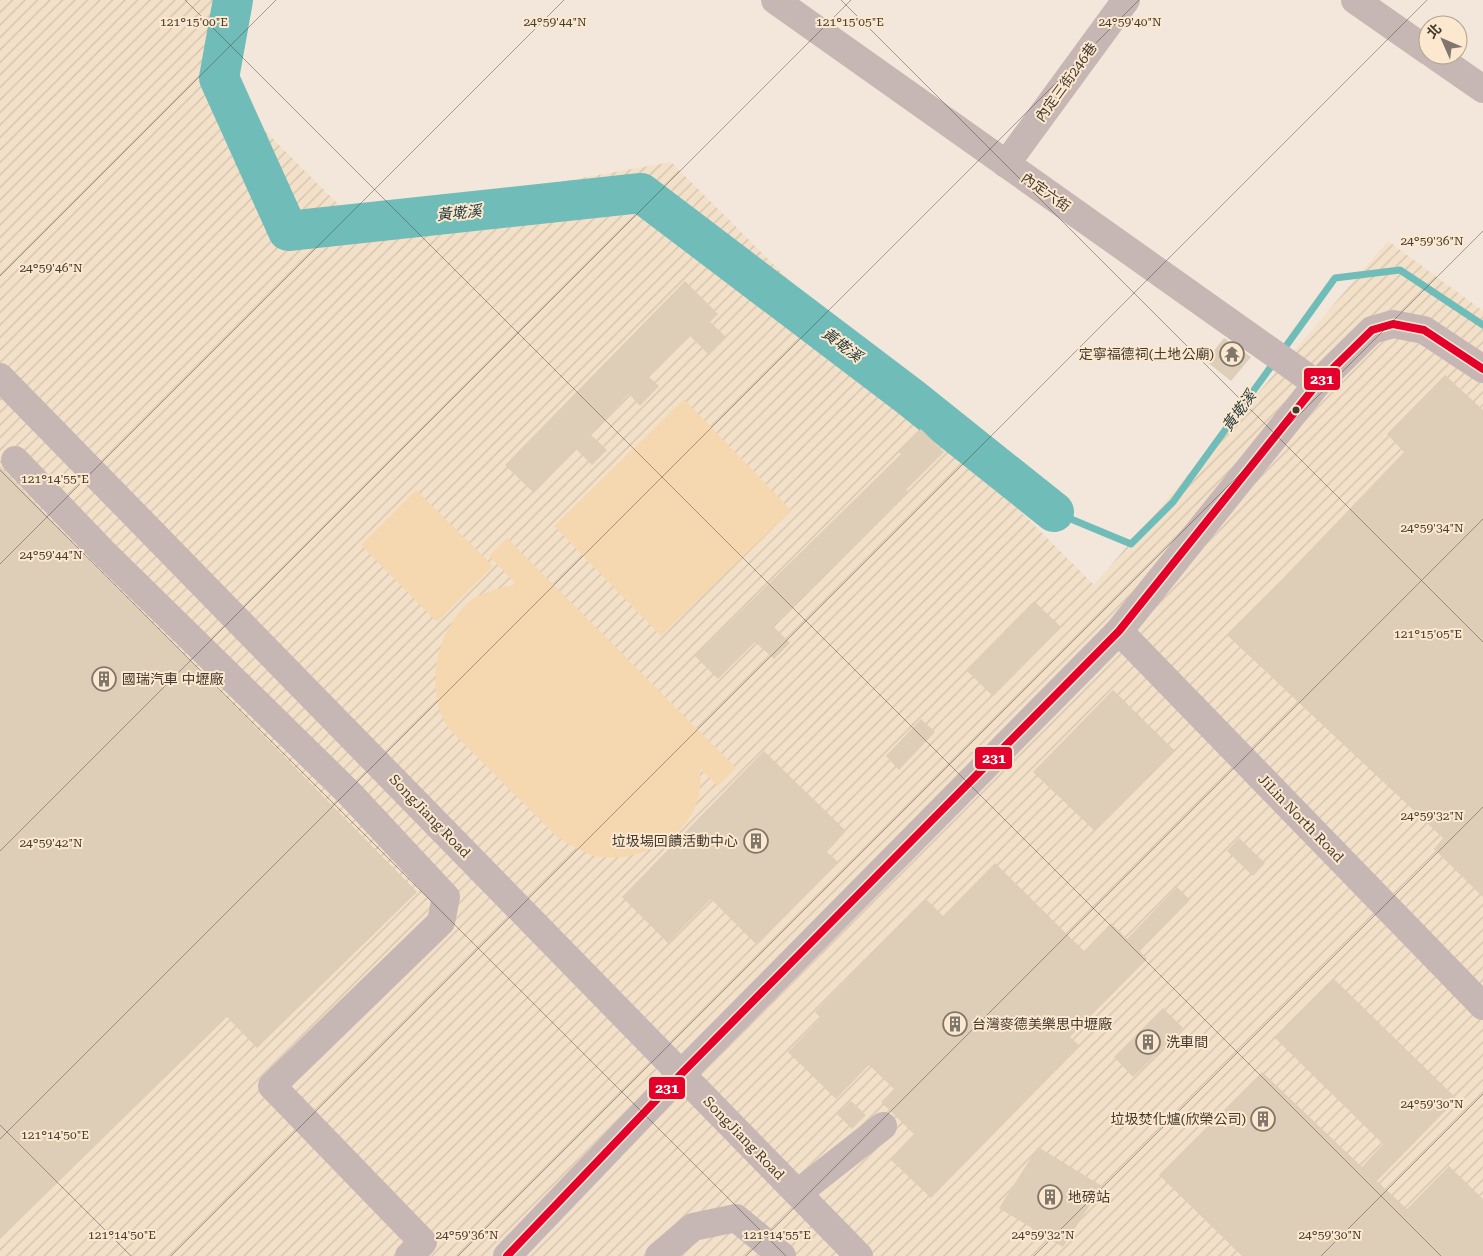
<svg xmlns="http://www.w3.org/2000/svg" width="1483" height="1256" viewBox="0 0 1483 1256" font-family="'Roboto Serif','Noto Sans TC',serif">
<defs>
<pattern id="industrial-furrows" width="10" height="10" patternUnits="userSpaceOnUse" patternTransform="scale(1.25)"><rect width="10" height="10" fill="#f3e0c9"/><path d="M-1 1l2-2M0 10L10 0M9 11l2-2" fill="none" stroke="#d2c1ad"/></pattern>
</defs>
<rect width="100%" height="100%" fill="#f2e7da"/>
<path fill="url(#industrial-furrows)" d="M0,0h217l-10,73 146,146 318,-57 423,423 294,-344 95,70v945h-1483z"/>
<g fill="#f5d8af">
<path d="M684,399l107,111 -130,126 -107,-110z"/>
<path d="M416,490l77,76 -56,56 -76,-77z"/>
<path d="M507,538l229,230 -18,18 -18,-17c0,7 1,13 0,20 -6,46 -56,73 -100,68 -11,-1 -34,-14 -44,-21l-108,-108c-3,-6 -6,-11 -8,-17 -13,-38 2,-92 36,-114 12,-7 27,-9 40,-13l-27,-28z"/>
</g>
<g fill="none" stroke-linecap="round" stroke-linejoin="round">
<g stroke="#70bcb8" stroke-width="7">
<path d="M1281,353l54,-75 65,-8 83,55"/>
<path d="M1054,512l77,32 42,-42 102,-141"/>
</g>
<path stroke="#70bcb8" stroke-width="40" d="M233,0l-14,78 69,153 353,-38 269,204 144,115"/>
</g>
<g fill="#deceb7">
<path d="M685,281l33,33 -8,8 16,15 -17,18 -19,-19 -41,41 10,9 -19,20 -11,-12 -39,40 17,16 -15,15 -16,-16 -42,44 -29,-28z"/>
<path d="M1224,338l27,19 -20,24 -25,-20z"/>
<path d="M1445,375l38,35v487l-49,-48 9,-11 -215,-202 176,-184 -17,-18z"/>
<path d="M921,429l23,23 -38,38 3,2 -136,134 17,17 -16,16 -19,-17 -37,37 -23,-23 206,-202 -3,-2z"/>
<path d="M0,466l92,97 74,73 251,256 -160,156 -30,-31 -227,222z"/>
<path d="M1034,601l27,26 -68,69 -27,-26z"/>
<path d="M1113,690l61,60 -79,81 -62,-59z"/>
<path d="M921,719l14,13 -36,38 -13,-14z"/>
<path d="M764,751l82,80 -19,21 11,10 -81,83 -46,-46 -43,44 -46,-46z"/>
<path d="M1239,838l26,25 -12,13 -26,-25z"/>
<path d="M995,863l89,88 27,-28 16,16 50,-52 13,13 -50,51 7,8 -77,78 10,9 -149,152 -41,-39 24,-25 -33,-32 13,-13 -25,-24 -33,34 -48,-47 33,-34 -6,-6 111,-113 17,17z"/>
<path d="M1334,979l123,120 -80,82 30,28 42,-43 34,33v57h-241l-83,-81 103,-103 100,95 21,-23 -108,-106z"/>
<path d="M1163,1008l20,20 -50,49 -19,-20z"/>
<path d="M851,1101l15,14 -14,14 -15,-15z"/>
<path d="M1038,1147l64,39 -39,61 -64,-39z"/>
</g>
<g fill="none" stroke-linecap="round" stroke-linejoin="round">
<g stroke="#c6b7b4" stroke-width="28">
<path d="M775,0l542,384"/>
<path d="M1355,0l73,51"/>
<path d="M1434,55l49,34"/>
<path d="M1006,164l120,-164"/>
<path d="M0,377l859,879"/>
<path d="M15,460l88,92 247,242 96,103 -5,25 -169,164 151,156 -14,14"/>
<path d="M1119,631l364,375"/>
<path d="M798,1193l85,-67"/>
<path d="M507,1256l175,-183 437,-442 198,-247 55,-54 21,-6 31,6 59,39"/>
<path d="M659,1256l34,-29 43,-9 46,38"/>
</g>
<g stroke="#fce8cf" stroke-width="11">
<path id="bus-1" d="M507,1256l175,-183 437,-442 198,-247 55,-54 21,-6 31,6 59,39"/>
</g>
<use href="#bus-1" stroke="#e4002b" stroke-width="8"/>
</g>
<path fill="none" stroke="#433b31" stroke-width="1" stroke-opacity="0.45" d="M185,0l1256,1256M841,0l642,642M0,276l276,-276M0,470l786,786M0,564l564,-564M0,851l851,-851M0,1125l131,131M0,1139l1139,-1139M171,1256l1256,-1256M458,1256l1025,-1025M746,1256l737,-737M1034,1256l449,-449M1321,1256l162,-162"/>
<defs>
<g id="temple-ring" transform="scale(1.25)"><circle r="9.5" fill="#fce8cf" stroke="#80776c" stroke-width="1.5"/><path d="M0-6L5-2H3V0L6.5 2.5H4V6H1.5V3h-3V6H-4V2.5H-6.5L-3 0V-2H-5Z" fill="#80776c"/></g>
<g id="building-ring" transform="scale(1.25)"><circle r="9.5" fill="#fce8cf" stroke="#80776c" stroke-width="1.5"/><path d="M-4-6H4V6H1V3H-1V6H-4ZM-2.5-4.3h1.7v1.8h-1.7ZM.8-4.3h1.7v1.8H.8ZM-2.5-1h1.7V.8h-1.7ZM.8-1h1.7V.8H.8Z" fill="#80776c"/></g>
</defs>
<g fill-rule="evenodd">
<use href="#temple-ring" x="1232" y="354"/>
<use href="#building-ring" x="104" y="679"/>
<use href="#building-ring" x="756" y="841"/>
<use href="#building-ring" x="955" y="1024"/>
<use href="#building-ring" x="1148" y="1042"/>
<use href="#building-ring" x="1263" y="1119"/>
<use href="#building-ring" x="1050" y="1197"/>
</g>
<circle fill="#433b31" stroke="#fce8cf" stroke-width="2" cx="1296" cy="410" r="4.5"/>
<g text-anchor="middle" stroke-width="4" stroke-linejoin="round" paint-order="stroke">
<g font-size="14" fill="#433b31" stroke="#fce8cf">
<text transform="translate(1066 82) rotate(-54)" y="5">內定三街246巷</text>
<text transform="translate(1046 192) rotate(35)" y="5">內定六街</text>
<text transform="translate(430 816) rotate(46)" y="5">SongJiang Road</text>
<text transform="translate(1301 818) rotate(46)" y="5">JiLin North Road</text>
<text transform="translate(744 1138) rotate(46)" y="5">SongJiang Road</text>
</g>
<g font-size="14" fill="#433b31" stroke="#fce8cf" text-anchor="start">
<text x="1214" y="359" text-anchor="end">定寧福德祠(土地公廟)</text>
<text x="122" y="684">國瑞汽車 中壢廠</text>
<text x="738" y="846" text-anchor="end">垃圾場回饋活動中心</text>
<text x="972" y="1029">台灣麥德美樂思中壢廠</text>
<text x="1166" y="1047">洗車間</text>
<text x="1246" y="1124" text-anchor="end">垃圾焚化爐(欣榮公司)</text>
<text x="1068" y="1202">地磅站</text>
</g>
<g font-size="15" font-style="italic" fill="#1e3737" stroke="#fce8cf">
<text transform="translate(459 213) rotate(-6)" y="5">黃墘溪</text>
<text transform="translate(842 345) rotate(37)" y="5">黃墘溪</text>
<text transform="translate(1239 411) rotate(-54)" y="5">黃墘溪</text>
</g>
</g>
<g font-size="12" text-anchor="middle" fill="#433b31" stroke="#fce8cf" stroke-width="4" stroke-linejoin="round" paint-order="stroke">
<text x="194" y="26">121°15'00"E</text>
<text x="555" y="26">24°59'44"N</text>
<text x="850" y="26">121°15'05"E</text>
<text x="1130" y="26">24°59'40"N</text>
<text x="1432" y="245">24°59'36"N</text>
<text x="51" y="272">24°59'46"N</text>
<text x="55" y="483">121°14'55"E</text>
<text x="1432" y="532">24°59'34"N</text>
<text x="51" y="559">24°59'44"N</text>
<text x="1428" y="638">121°15'05"E</text>
<text x="1432" y="820">24°59'32"N</text>
<text x="51" y="847">24°59'42"N</text>
<text x="1432" y="1108">24°59'30"N</text>
<text x="55" y="1139">121°14'50"E</text>
<text x="467" y="1239">24°59'36"N</text>
<text x="1043" y="1239">24°59'32"N</text>
<text x="1330" y="1239">24°59'30"N</text>
<text x="122" y="1239">121°14'50"E</text>
<text x="777" y="1239">121°14'55"E</text>
</g>
<g stroke="#fce8cf" stroke-width="2">
<rect x="1303" y="367" width="38" height="24" rx="5" fill="#e4002b"/>
<rect x="974" y="746" width="39" height="24" rx="5" fill="#e4002b"/>
<rect x="648" y="1076" width="38" height="24" rx="5" fill="#e4002b"/>
</g>
<g font-size="14" text-anchor="middle" font-weight="bold" fill="#fff">
<text x="1322" y="384">231</text>
<text x="994" y="763">231</text>
<text x="667" y="1093">231</text>
</g>
<g transform="translate(1443 40) rotate(315)"><circle r="24" fill="#fce8cf" stroke="#b2a390"/>
<path d="M0-4L9 19L0 12L-9 19Z" fill="#80776c"/>
<text y="-8" font-size="14" font-weight="bold" text-anchor="middle" fill="#433b31">北</text>
</g>
</svg>
